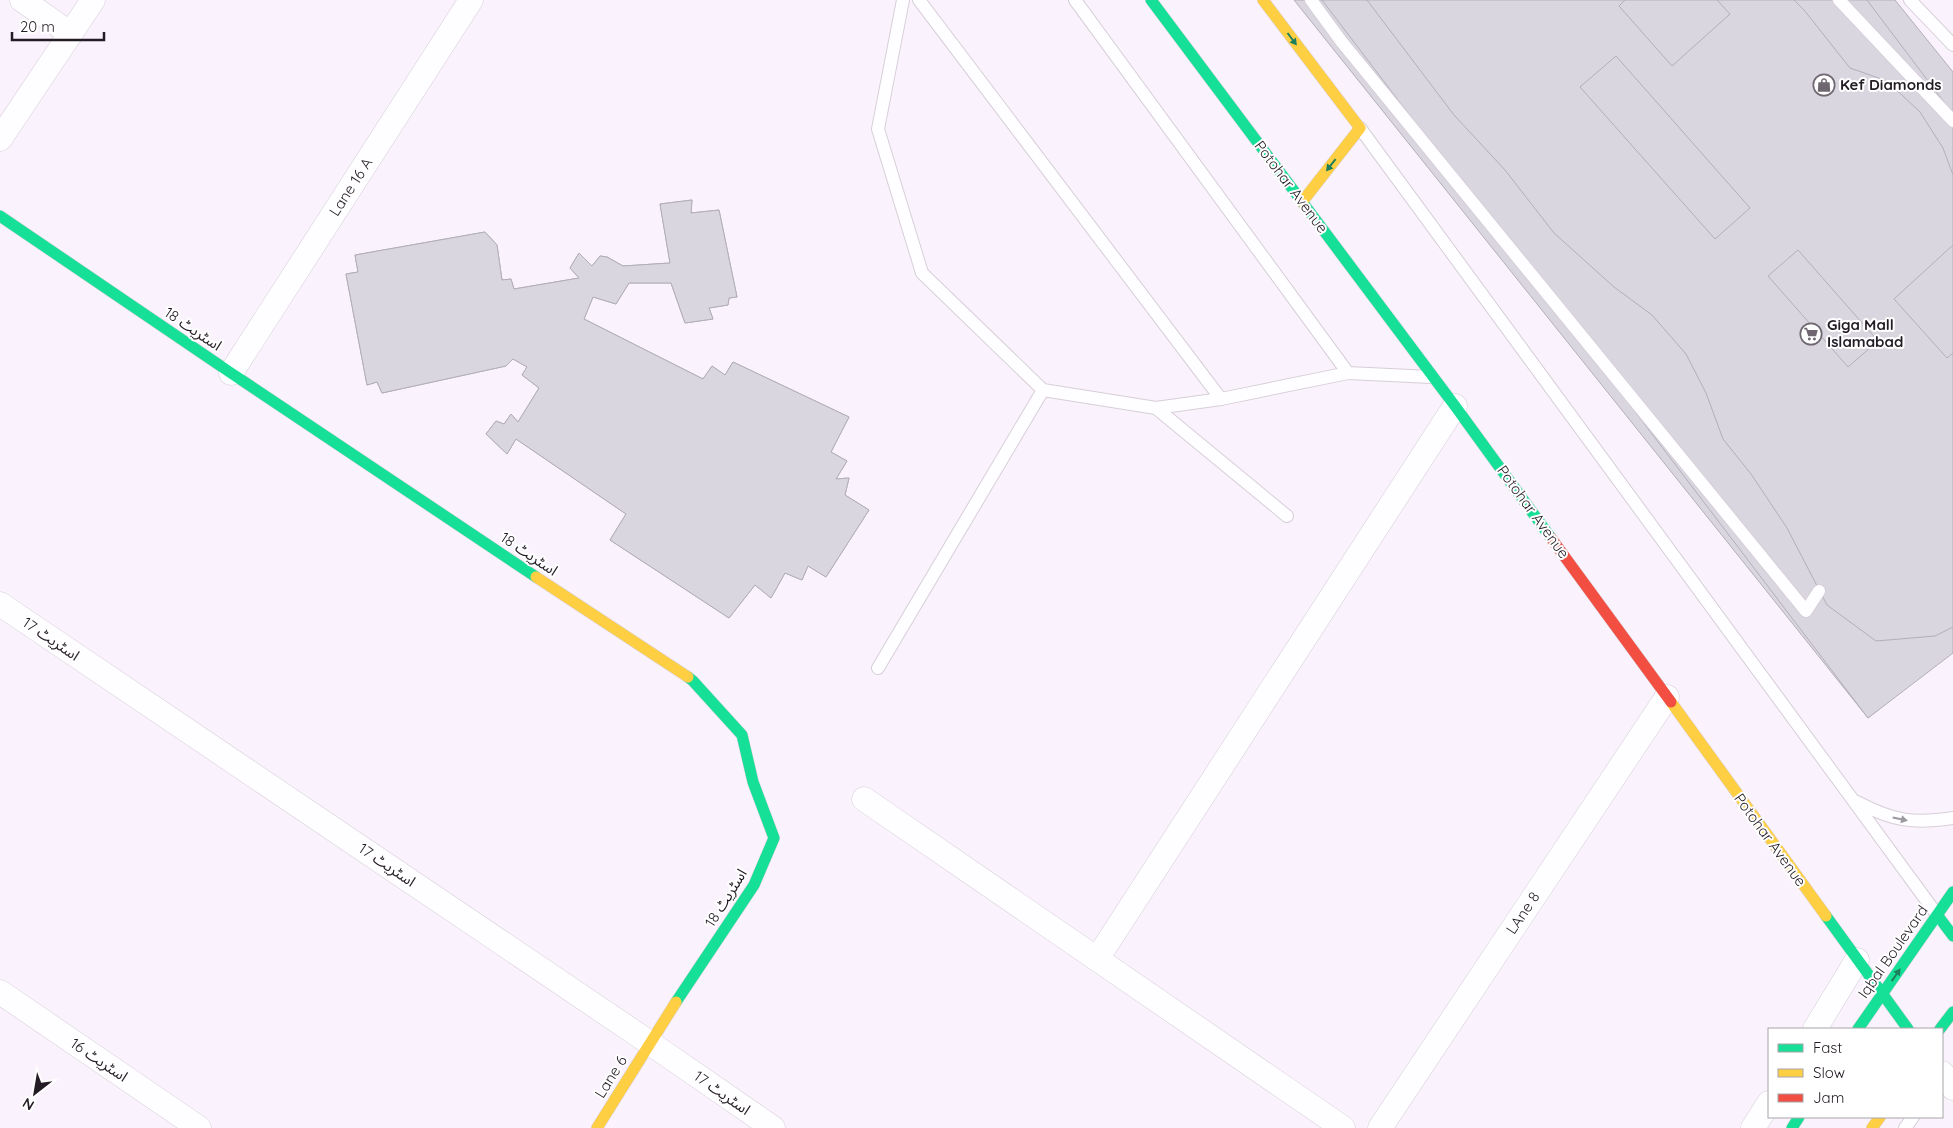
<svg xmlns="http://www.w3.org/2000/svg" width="1953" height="1128" viewBox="0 0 1953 1128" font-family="Quicksand,'Noto Sans Arabic',sans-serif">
<rect width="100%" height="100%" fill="#faf2fc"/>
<g fill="#dad6e0" stroke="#b3afb9" fill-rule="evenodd">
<path d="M1294,0h601l58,72v578l-85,68z"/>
<path d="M1322,0h545l86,114v539l-85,65z"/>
<path d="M1367,0h427l10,10 46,58 37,13 33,31 23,36 10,27v452l-18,9 -59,5 -49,-36 -40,-77 -36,-54 -28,-35 -17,-46 -20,-39 -34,-39 -38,-28 -60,-54 -49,-63 -51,-55z"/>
<path d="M1625,0h92l13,14 -58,52 -53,-60z"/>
<path d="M1616,56l134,152 -35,31 -135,-152z"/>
<path d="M692,200l-1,13 28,-3 18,87 -8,1 -1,7 -19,3 4,11 -28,4 -14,-40h-42l-13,21 -23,-7 -9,22 119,60 9,-13 13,9 8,-13 116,55 -18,35 16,9 -11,18 13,-1 -4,17 24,15 -43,67 -18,-11 -6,14 -17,-7 -14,25 -16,-13 -26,33 -119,-78 16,-26 -110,-75 -9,15 -21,-20 10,-13 8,3 7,-10 7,8 21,-34 -17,-13 5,-8 -14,-8 -7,7 -124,27 -5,-11 -10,3 -21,-111 12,-2 -3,-17 130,-23 12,13 5,35 9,-1 3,10 65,-11 -9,-10 9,-15 13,13 8,-10 7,1 16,9 47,-3 -10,-59zM577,293l-9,20 11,6 -27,49 -36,-24 -4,-24 10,-2 -2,-14zM628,395l63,37 12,-1 13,-23 92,53 -15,26 -18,4 -9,16 1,25 -20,31 -90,-57 12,-18 -4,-12 -62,-37z"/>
<path d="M692,200l-1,13 28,-3 18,87 -8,1 -1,7 -19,3 4,11 -28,4 -14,-40h-42l-13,21 -23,-7 -9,22 119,60 9,-13 13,9 8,-13 116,55 -18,35 16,9 -11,18 13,-1 -4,17 24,15 -43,67 -18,-11 -6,14 -17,-7 -14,25 -16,-13 -26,33 -119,-78 16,-26 -110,-75 -9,15 -21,-20 10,-13 8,3 7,-10 7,8 21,-34 -17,-13 5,-8 -14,-8 -7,7 -124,27 -5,-11 -10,3 -21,-111 12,-2 -3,-17 130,-23 12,13 5,35 9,-1 3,10 65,-11 -9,-10 9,-15 13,13 8,-10 7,1 16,9 47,-3 -10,-59z"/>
<path d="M1953,245v108l-6,5 -53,-59z"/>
<path d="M1798,250l80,91 -30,26 -80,-91z"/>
</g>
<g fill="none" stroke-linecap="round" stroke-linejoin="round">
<g stroke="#d7cfd8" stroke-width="14">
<g id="lane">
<path d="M903,0l-25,129 44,144 121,117 113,18 65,-9 127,-26 83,4"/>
<path d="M919,0l302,399"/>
<path d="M1075,0l273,373"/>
<path d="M1311,0l30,41 465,570 13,-20"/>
<path d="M1839,0l114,121"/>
<path d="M1910,0l43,45"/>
<path d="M1360,128l578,788"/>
<path d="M1156,408l131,108"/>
<path d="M878,668l165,-278"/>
<path d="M1857,802c36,19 56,22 96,16"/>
<path d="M1905,1128l8,-11"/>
</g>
</g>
<g stroke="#d7cfd8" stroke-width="25">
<g id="street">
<path d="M22,0l49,34"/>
<path d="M0,139l93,-139"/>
<path d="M231,373l240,-373"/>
<path d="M0,604l650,439 123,85"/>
<path d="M864,799l479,329"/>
<path d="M1097,959l358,-553"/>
<path d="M0,992l199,136"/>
<path d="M1815,1029l42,-69"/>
<path d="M1942,1073l11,15"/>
<path d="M1380,1128l287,-431"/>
<path d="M1753,1128l16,-25"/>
</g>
</g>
<g stroke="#d7cfd8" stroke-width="12">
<g id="fast">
<path d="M1151,0l304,406 96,132"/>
<path d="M0,216l231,157 305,204"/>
<path d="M1826,916l82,113"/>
<path d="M1938,916l15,20"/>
<path d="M676,1002l78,-117 20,-47 -21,-56 -11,-47 -49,-54 -5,-4"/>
<path d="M1858,1029l95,-137"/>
<path d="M1940,1029l13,-17"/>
<path d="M1792,1128l7,-11"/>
</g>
</g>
<g stroke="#d7cfd8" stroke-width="12">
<g id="slow">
<path d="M1263,0l97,128 -58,74"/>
<path d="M536,577l152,100"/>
<path d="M1671,702l155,214"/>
<path d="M597,1128l79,-126"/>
<path d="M1872,1128l8,-11"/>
</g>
</g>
<g stroke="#d7cfd8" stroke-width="12">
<path id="jam" d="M1551,538l120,164"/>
</g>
<use href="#lane" stroke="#fefdff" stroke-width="12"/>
<use href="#street" stroke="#fefdff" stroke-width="24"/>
<use href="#fast" stroke="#16e098" stroke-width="11"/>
<use href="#slow" stroke="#ffcf43" stroke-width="11"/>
<use href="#jam" stroke="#f24e42" stroke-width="11"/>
</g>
<defs><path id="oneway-solid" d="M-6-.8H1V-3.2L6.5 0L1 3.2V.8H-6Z" transform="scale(1.25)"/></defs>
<g fill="#1d7e5e">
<use href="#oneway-solid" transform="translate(1292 39) rotate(53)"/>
<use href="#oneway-solid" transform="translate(1331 165) rotate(128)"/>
<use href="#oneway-solid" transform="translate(1896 975) rotate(-55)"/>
</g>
<use fill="#9c989d" href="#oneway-solid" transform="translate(1900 819) rotate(12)"/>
<defs>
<g id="shop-ring" transform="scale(1.125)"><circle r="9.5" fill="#fff" stroke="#6f6770" stroke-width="1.5"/><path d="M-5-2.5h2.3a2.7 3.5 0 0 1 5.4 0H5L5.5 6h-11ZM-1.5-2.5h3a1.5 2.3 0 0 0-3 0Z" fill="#6f6770"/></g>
<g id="supermarket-ring" transform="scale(1.125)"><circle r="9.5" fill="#fff" stroke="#6f6770" stroke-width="1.5"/><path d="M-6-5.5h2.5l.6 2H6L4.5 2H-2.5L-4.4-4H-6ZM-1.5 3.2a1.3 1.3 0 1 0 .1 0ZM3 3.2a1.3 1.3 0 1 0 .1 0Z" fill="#6f6770"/></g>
</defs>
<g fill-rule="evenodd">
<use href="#shop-ring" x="1824" y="85"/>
<use href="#supermarket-ring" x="1811" y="334"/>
</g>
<g text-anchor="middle" stroke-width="4" stroke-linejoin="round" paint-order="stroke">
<g font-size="15" font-weight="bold" fill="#241c25" stroke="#fff" text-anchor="start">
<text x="1840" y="90">Kef Diamonds</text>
<text x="1827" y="330">Giga Mall<tspan x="1827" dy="17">Islamabad</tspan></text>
</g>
<g font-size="15" fill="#241c25" stroke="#fff">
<text transform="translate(351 187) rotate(-57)" y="5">Lane 16 A</text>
<text transform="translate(1291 187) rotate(53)" y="5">Potohar Avenue</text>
<text transform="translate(193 329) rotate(34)" y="5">اسٹریٹ 18</text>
<text transform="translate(1533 512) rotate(54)" y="5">Potohar Avenue</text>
<text transform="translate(529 554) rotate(34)" y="5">اسٹریٹ 18</text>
<text transform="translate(51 639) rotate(34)" y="5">اسٹریٹ 17</text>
<text transform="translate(1770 840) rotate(54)" y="5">Potohar Avenue</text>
<text transform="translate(387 865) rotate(34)" y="5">اسٹریٹ 17</text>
<text transform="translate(726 898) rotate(-58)" y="5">اسٹریٹ 18</text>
<text transform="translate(1523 913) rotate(-56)" y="5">LAne 8</text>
<text transform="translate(1893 952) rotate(-55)" y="5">Iqbal Boulevard</text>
<text transform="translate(99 1060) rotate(34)" y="5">اسٹریٹ 16</text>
<text transform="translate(611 1077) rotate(-58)" y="5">Lane 6</text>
<text transform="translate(722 1093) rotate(35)" y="5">اسٹریٹ 17</text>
</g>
</g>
<rect x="1768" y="1028" width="175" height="90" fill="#ffffff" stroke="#a7a4a8"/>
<rect x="1778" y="1044" width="25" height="8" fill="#16e098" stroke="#a7a4a8"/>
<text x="1813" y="1053" font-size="15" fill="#241c25">Fast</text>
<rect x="1778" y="1069" width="25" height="8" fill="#ffcf43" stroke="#a7a4a8"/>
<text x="1813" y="1078" font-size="15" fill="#241c25">Slow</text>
<rect x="1778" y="1094" width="25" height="8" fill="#f24e42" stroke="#a7a4a8"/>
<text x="1813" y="1103" font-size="15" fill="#241c25">Jam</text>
<g transform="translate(35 1093) rotate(211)" stroke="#ffffff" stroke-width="4" paint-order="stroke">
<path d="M0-4L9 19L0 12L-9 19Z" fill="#241c25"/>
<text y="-8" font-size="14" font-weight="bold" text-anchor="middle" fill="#241c25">N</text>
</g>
<path d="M12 32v8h92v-8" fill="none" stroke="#241c25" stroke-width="2.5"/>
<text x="20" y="32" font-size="15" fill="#241c25" stroke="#ffffff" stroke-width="4" paint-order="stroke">20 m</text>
</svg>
